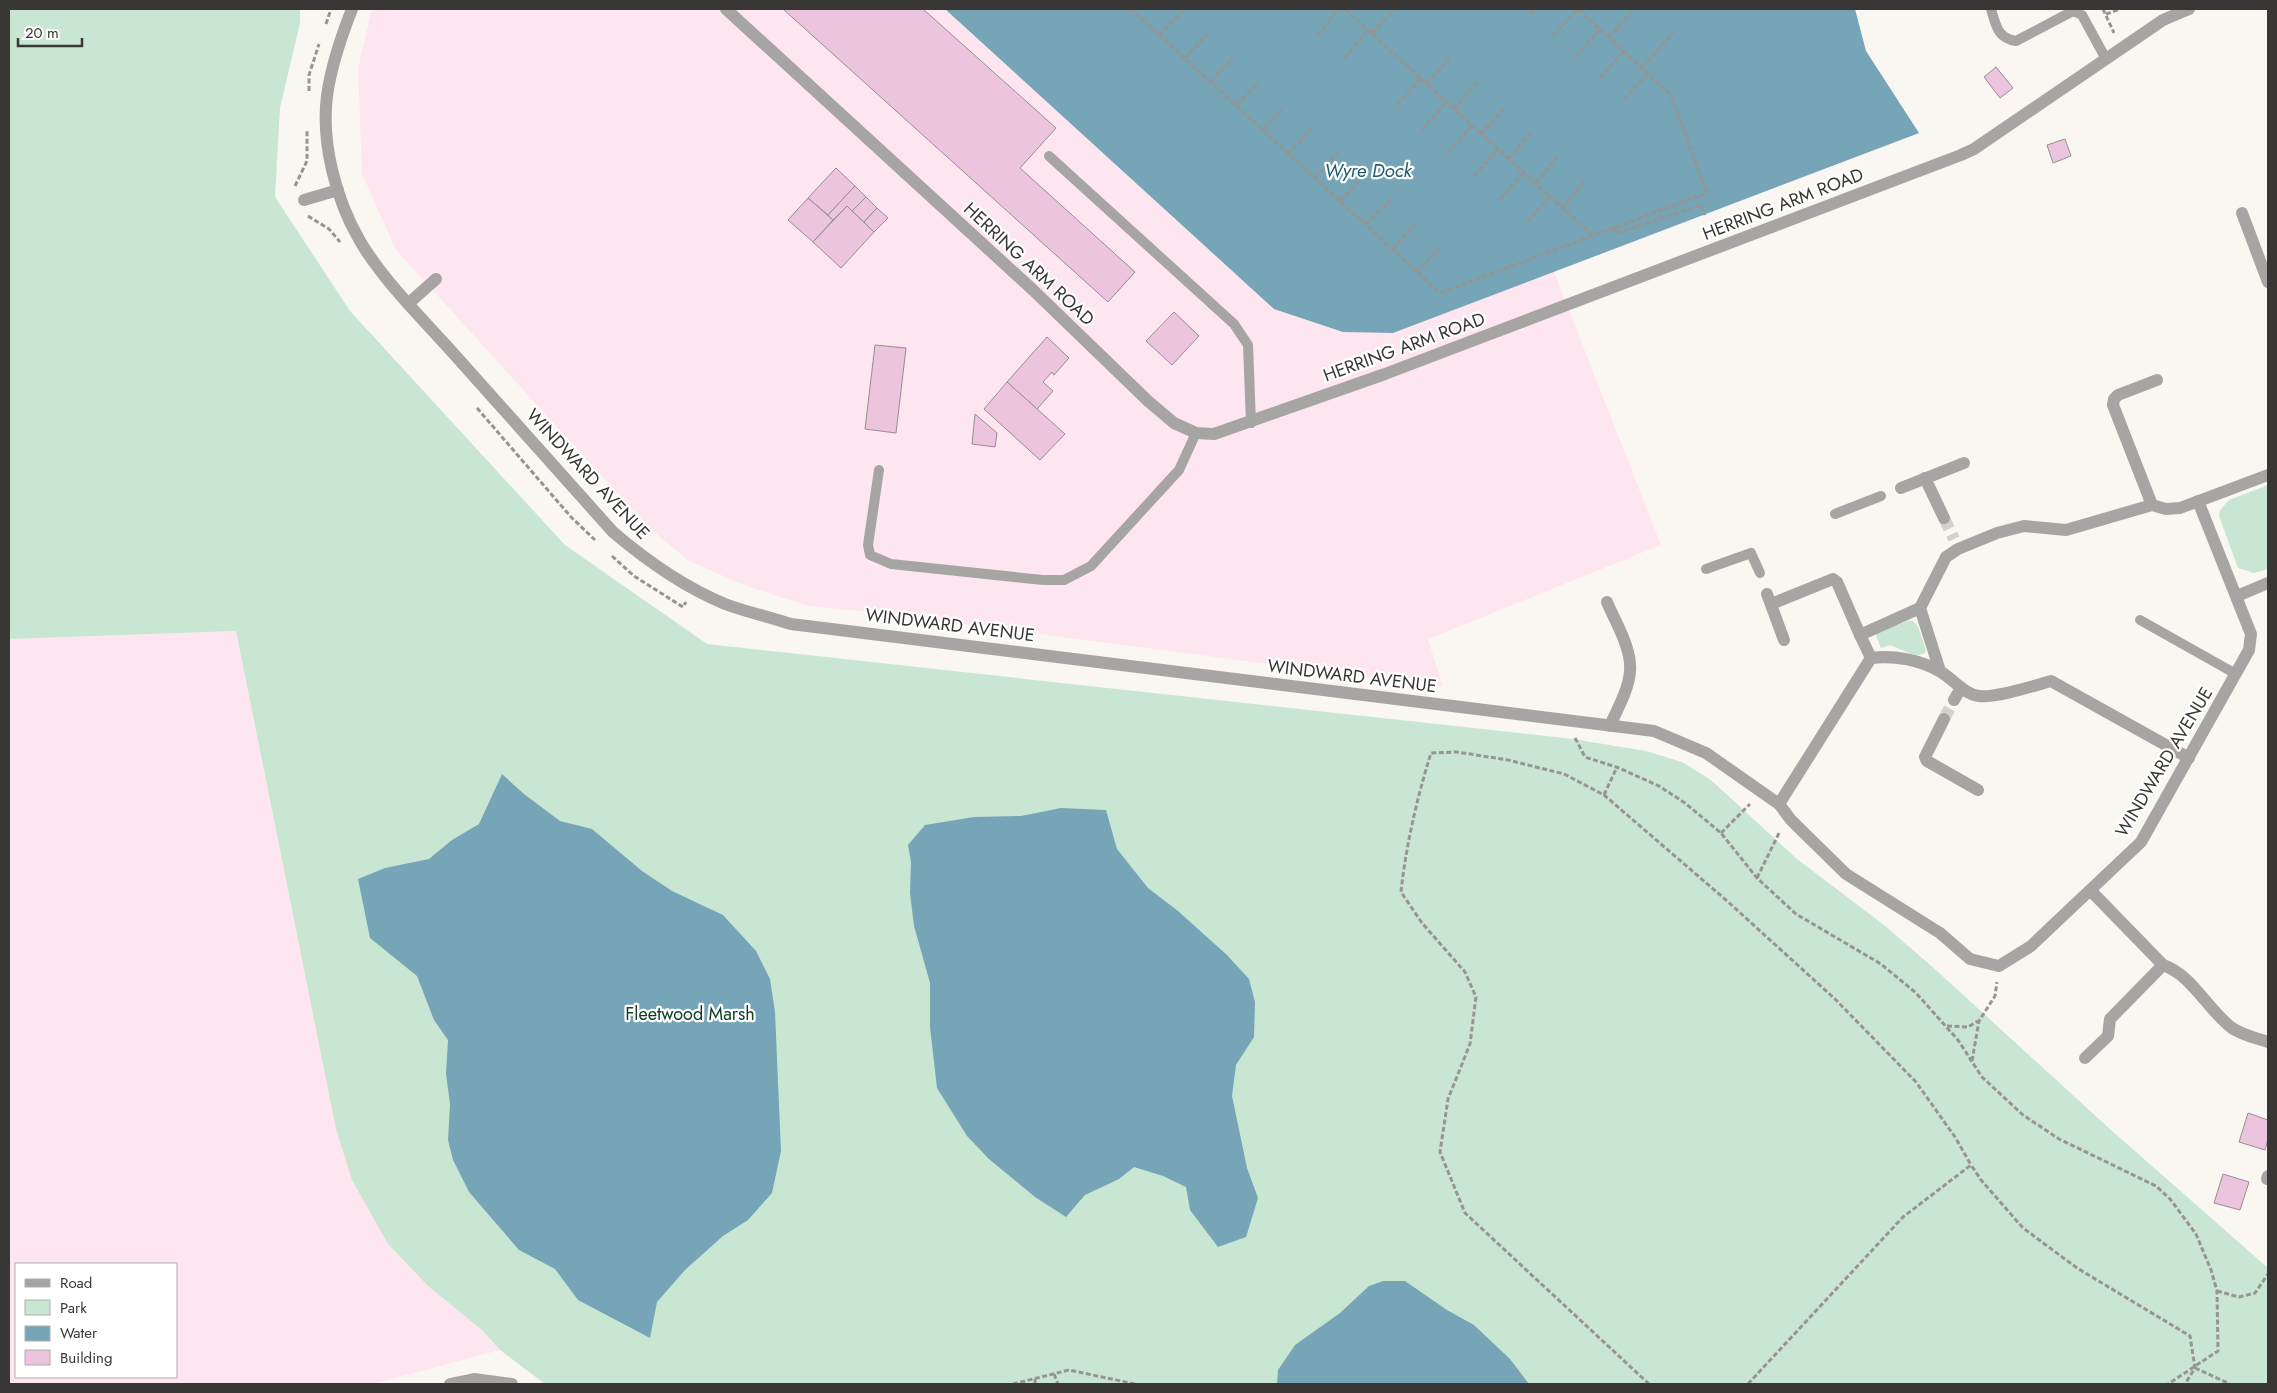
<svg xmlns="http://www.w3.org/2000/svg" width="2277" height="1393" viewBox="0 0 2277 1393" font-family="Jost,sans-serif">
<rect width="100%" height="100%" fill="#faf7f2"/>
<g fill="#fee6f1" fill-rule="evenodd">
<path d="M372,9h1483l11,42 53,82 -365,139 107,273 -233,94 15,48 -572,-75 -63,-6 -64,-21 -55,-24 -42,-35 -251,-276 -34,-76 -4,-106z"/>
<path d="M236,631l100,498 52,115 39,41 56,46 17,19 -127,34h-364v-745zM16,1264h160v113h-160z"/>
</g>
<g fill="#c9e6d2">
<path d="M9,9h291v14l-20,85 -5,89 75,114 215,234 142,99 866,95 73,12 36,11 29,18 86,79 87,66 53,46 174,159 157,138v116h-1723l-45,-34 -17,-19 -55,-45 -40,-42 -36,-64 -16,-51 -100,-498 -227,8z"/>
<path d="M2268,485v84l-14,4 -16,-5 -19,-52 1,-6 9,-10z"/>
<path d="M1908,621h5l5,6 8,23 -1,3 -9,3 -26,-11 -9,3 -6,-15z"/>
</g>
<g fill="#77a5b8">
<path d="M945,9h910l11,42 53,82 -526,200 -50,-1 -69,-23z"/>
<path d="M502,774l22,20 36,27 32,8 50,42 30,20 51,24 33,36 14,28 5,33 6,139 -9,42 -24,27 -25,16 -38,34 -28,32 -7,36 -72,-38 -23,-31 -36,-19 -50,-58 -16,-32 -5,-20 2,-36 -4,-30 2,-34 -14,-20 -17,-44 -47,-38 -12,-59 27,-11 44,-9 23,-19 27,-16z"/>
<path d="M1061,808l45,2 11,39 31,39 30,23 49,44 22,24 6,23 -1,35 -18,28 -4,31 15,72 11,30 -12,39 -28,10 -28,-37 -4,-23 -23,-11 -29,-9 -15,12 -34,16 -19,22 -31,-20 -46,-38 -22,-23 -30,-48 -7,-61v-44l-16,-57 -4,-33 1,-31 -3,-17 17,-20 49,-8 47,-1z"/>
<path d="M1383,1281h22l42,29 27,15 36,34 19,25h-252l1,-14 17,-25 45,-32 29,-27z"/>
</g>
<g fill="#ecc4de" stroke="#948f92">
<path d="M783,9h140l133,119 -36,40 115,104 -27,30z"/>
<path d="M1996,67l17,21 -13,10 -16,-21z"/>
<path d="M2065,139l6,17 -18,7 -6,-18z"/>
<path d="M836,168l19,18 -27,29 -20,-17z"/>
<path d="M855,186l11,11 -14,14 -5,-5 -14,14 -5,-5z"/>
<path d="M866,197l11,11 -13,14 -12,-11z"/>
<path d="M808,198l25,22 -20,22 -25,-22z"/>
<path d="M847,206l27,26 -33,36 -28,-26z"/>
<path d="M877,208l11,10 -14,14 -10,-10z"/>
<path d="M1174,312l25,24 -27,29 -26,-24z"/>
<path d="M1047,337l22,21 -15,17 -2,-3 -9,10 10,9 -16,18 -30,-27z"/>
<path d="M875,345l31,3 -10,85 -31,-4z"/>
<path d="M1007,382l58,52 -25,26 -56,-51z"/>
<path d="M975,414l22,19 -2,14 -23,-3z"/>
<path d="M2248,1113l20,7v19l-3,11 -26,-8z"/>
<path d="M2223,1174l26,8 -9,28 -26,-7z"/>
</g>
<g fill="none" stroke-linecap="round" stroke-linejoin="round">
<g stroke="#d3d1cc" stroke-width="12" stroke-dasharray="12 6" stroke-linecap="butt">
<path d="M1944,518l10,21"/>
<path d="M1944,719l10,-19"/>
</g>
<g stroke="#969591" stroke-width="3" stroke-dasharray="5 2.5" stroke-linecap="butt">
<path d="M1131,9l309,284 267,-100 -36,-98 -93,-86"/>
<path d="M1345,9l247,226"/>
<path d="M2103,9l11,24"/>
<path d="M1292,10l1,-1"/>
<path d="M1530,14l5,-5"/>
<path d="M2106,14l14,-5"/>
<path d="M326,24l5,-15"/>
<path d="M1372,33l23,-24"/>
<path d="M1159,35l24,-24"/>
<path d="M1318,35l20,-26"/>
<path d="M1553,36l25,-27"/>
<path d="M1609,37l26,-28"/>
<path d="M1576,56l24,-27"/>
<path d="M1185,58l23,-24"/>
<path d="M1345,58l23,-28"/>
<path d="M1642,67l32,-35"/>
<path d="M1600,78l24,-27"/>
<path d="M1210,82l23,-24"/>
<path d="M1427,84l24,-28"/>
<path d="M309,91v-16l10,-31"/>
<path d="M1624,100l23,-26"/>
<path d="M1397,104l24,-26"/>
<path d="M1236,105l23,-23"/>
<path d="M1454,109l24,-28"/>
<path d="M1263,130l19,-21"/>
<path d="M1422,130l24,-28"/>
<path d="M1481,134l25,-28"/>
<path d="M1448,152l24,-26"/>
<path d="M1288,154l23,-25"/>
<path d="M1508,159l24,-27"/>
<path d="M1474,176l24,-27"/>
<path d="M1315,177l23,-24"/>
<path d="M1536,183l21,-26"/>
<path d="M295,186l12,-25v-31"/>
<path d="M1500,199l24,-26"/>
<path d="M1340,201l25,-26"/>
<path d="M1562,208l24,-28"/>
<path d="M308,216l21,13 11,13"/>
<path d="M1527,222l23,-26"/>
<path d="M1366,224l25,-24"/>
<path d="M1614,226l3,7 84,-28 4,10"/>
<path d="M1393,249l22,-26"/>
<path d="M1417,272l22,-24"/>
<path d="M477,408l94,109 24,23"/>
<path d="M612,556l22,20 49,31 3,-5"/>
<path d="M1575,738l10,19 34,11 40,18 26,17 36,30 36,45 39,36 85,50 35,29 42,47 24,37 41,38 36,24 97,47 14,13 26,35 15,36 6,21 1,60 -50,33"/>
<path d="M1604,795l13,-28"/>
<path d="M1721,833l29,-29"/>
<path d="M1757,878l23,-47"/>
<path d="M1947,1026l21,1 10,-6"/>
<path d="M1972,1061l7,-40 16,-25 2,-14"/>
<path d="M2217,1291l22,6 16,-4 13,-19"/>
<path d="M2195,1368l35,16"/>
<path d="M1054,1374l4,10"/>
<path d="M1035,1379v5"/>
<path d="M1013,1384l56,-14 66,14"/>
<path d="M1649,1384l-184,-171 -25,-61 8,-53 22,-55 6,-47 -11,-25 -43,-49 -21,-31c5,-47 16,-94 30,-139l26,-1 51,8 56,14 40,21 122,105 109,99 81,83 39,55 16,28"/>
<path d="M1748,1384l155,-167 68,-52 10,15 42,48 54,40 113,68 5,32 -10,16"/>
</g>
<g stroke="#a6a5a3" stroke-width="10">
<path d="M1991,9c5,16 6,29 25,32l57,-30 9,4 24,44"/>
<path d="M1049,156l185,168 14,21 3,78"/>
<path d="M879,470l-11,75 2,10 21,9 152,16h21l27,-14 88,-96 17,-37"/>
<path d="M1835,514l46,-18"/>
<path d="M1706,569l45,-16 9,20"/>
<path d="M2140,620l96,54"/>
</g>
<g stroke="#a6a5a3" stroke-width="12">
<path d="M352,9c-11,28 -21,57 -25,87 -6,47 9,104 33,145 26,44 69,84 102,122 50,56 101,113 151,169 34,29 71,55 112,72 21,8 45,13 66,20l863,107 52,22 73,51 12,16 55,54 94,59 30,26 29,7 32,-20 110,-104 108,-192 2,-16 -53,-133"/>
<path d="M726,9l307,281 115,111 26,22 22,10 18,1 171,-60 576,-219 13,-6 189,-129 26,-11"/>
<path d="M304,200l34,-10"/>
<path d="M2242,213l26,69"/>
<path d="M409,303l27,-24"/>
<path d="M1925,478l19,40"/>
<path d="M1901,488l63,-25"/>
<path d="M2152,505l-39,-100 1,-6 4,-4 39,-15"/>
<path d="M1767,594l17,46"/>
<path d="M2237,596l31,-13"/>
<path d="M1607,602c8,19 21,40 23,61 2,22 -12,44 -20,63"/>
<path d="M1771,604l62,-25 4,3 23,53"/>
<path d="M1920,608l20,63"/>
<path d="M1871,658c23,-3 50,2 70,14 13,8 23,22 38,24 17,2 54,-10 72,-15l138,77"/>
<path d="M1954,700l7,-12"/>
<path d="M1944,719l-19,38 2,4 51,29"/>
<path d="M1779,804l92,-146 -11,-23 60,-27 26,-51 12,-8 39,-16 27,-7 42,4 86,-25 14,4 14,-1 88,-33"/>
<path d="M2091,891l72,74c29,10 44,44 69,63 10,7 24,10 36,14"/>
<path d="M2085,1058l23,-22 2,-17 53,-54"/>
<path d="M2267,1179l1,-3"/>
<path d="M450,1384l24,-5 38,5"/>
</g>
</g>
<g text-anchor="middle" stroke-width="4.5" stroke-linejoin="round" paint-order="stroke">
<g font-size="18" fill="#383735" stroke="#fff">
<text transform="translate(1783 204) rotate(-21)" y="6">HERRING ARM ROAD</text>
<text transform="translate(1029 264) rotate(43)" y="6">HERRING ARM ROAD</text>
<text transform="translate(1404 347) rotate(-20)" y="6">HERRING ARM ROAD</text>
<text transform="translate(588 474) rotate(47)" y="6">WINDWARD AVENUE</text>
<text transform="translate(950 625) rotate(7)" y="6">WINDWARD AVENUE</text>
<text transform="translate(1352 676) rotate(7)" y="6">WINDWARD AVENUE</text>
<text transform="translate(2164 762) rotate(-59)" y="6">WINDWARD AVENUE</text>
</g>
<g font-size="18" fill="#0f4025" stroke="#fff">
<text x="690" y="1020">Fleetwood Marsh</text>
</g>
<g font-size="19" font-style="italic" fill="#1e5b6f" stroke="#fff">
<text x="1368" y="177">Wyre Dock</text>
</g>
</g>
<rect width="2277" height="1393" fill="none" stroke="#383735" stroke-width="20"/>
<rect x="15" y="1263" width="162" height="115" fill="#ffffff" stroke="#afafae"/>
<rect x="25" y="1279" width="25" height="8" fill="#a6a5a3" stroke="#afafae"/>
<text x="60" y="1288" font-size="15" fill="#383735">Road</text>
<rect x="25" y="1300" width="25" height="15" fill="#c9e6d2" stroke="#afafae"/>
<text x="60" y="1313" font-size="15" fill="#383735">Park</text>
<rect x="25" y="1326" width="25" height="15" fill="#77a5b8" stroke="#afafae"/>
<text x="60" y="1338" font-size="15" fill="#383735">Water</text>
<rect x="25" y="1350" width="25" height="15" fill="#ecc4de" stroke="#afafae"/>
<text x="60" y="1363" font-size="15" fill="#383735">Building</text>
<path d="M18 38v8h64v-8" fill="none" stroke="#383735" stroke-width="2.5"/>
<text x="25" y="38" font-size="15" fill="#383735" stroke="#ffffff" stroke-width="4" paint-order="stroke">20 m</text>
</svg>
